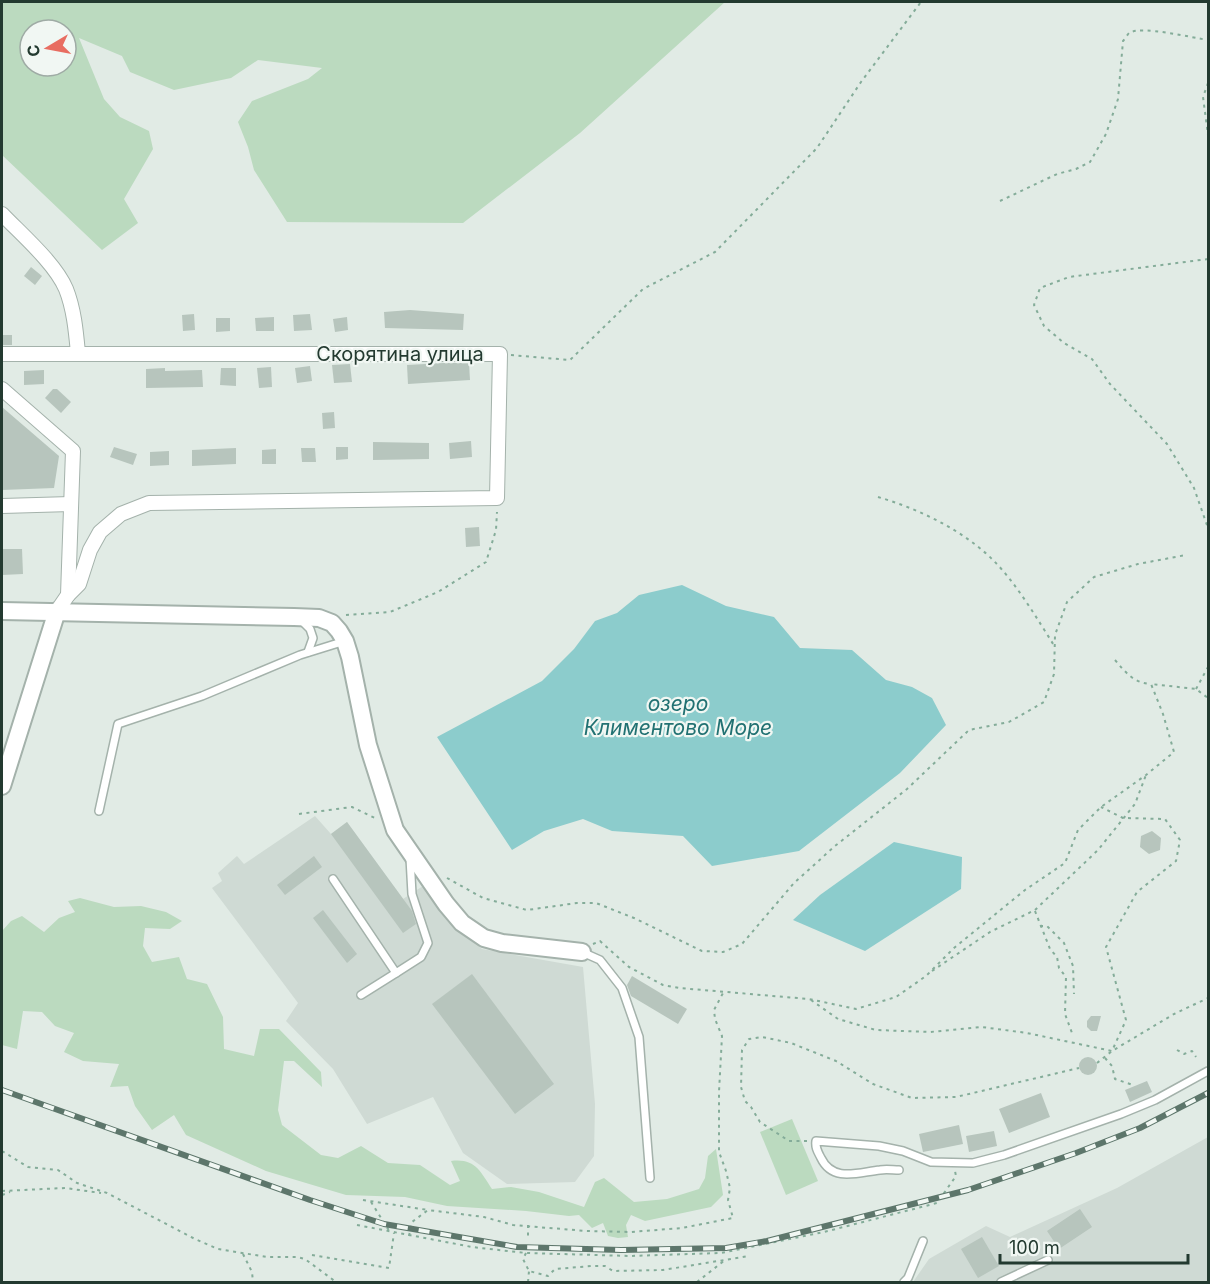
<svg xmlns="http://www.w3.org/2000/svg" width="1210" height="1284" viewBox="0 0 1210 1284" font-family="Inter,sans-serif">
<rect width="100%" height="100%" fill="#e1ebe5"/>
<g fill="#cfdad4">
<path d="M315,816l16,18 16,-12 56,77 23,-15 19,34 37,31 101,18 12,137 -1,52 -19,26 -68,2 -44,-31 -30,-56 -66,27 -34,-55 -47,-48 12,-18 -86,-115 10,-7 -4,-8 19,-17 7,8z"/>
<path d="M1208,1137v145h-295l16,-23 57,-33 24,11 107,-49z"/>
</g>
<g fill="#bbdabf" fill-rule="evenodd">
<path d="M2,2h723l-145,131 -117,90 -176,-1 -33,-52 -6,-23 -10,-25 14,-21 56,-22 14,-11 -64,-8 -27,18 -57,12 -44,-18 -8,-16 -43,-18 25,61 16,18 29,14 4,18 -29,50 14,24 -36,27 -100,-95zM30,30h36v36h-36z"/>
<path d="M80,898l34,9 27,-1 25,6 16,9 -12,8 -25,-1 -2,18 9,16 27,-5 8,22 20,5 16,33 1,32 30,7 6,-27h19l42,43 1,15 -28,-26h-10l-6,49 4,15 39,30 17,3 23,-12 27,17 32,2 30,20 10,-4 -9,-20c24,-3 29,10 41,28l19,-2 28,5 45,15 11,-25 9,-4 30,24 33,-3 32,-10 6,-11 3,-22 8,-7 7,46 -12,12 -66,14 -14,-6 -5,10 2,12 -10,1 -10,-2 -5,-13 -11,5 -13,-13 -10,1 -43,-5 -79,-5 -42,-9 -59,-2 -80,-24 -80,-36 -12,-20 -22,15 -17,-24 -7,-20 -18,1 9,-23 -36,-3 -19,-9 10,-19 -19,-7 -13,-14 -19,-1 -6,38 -15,-4v-114l9,-10 11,-5 22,16 15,-14 16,-6 -7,-11z"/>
<path d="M792,1119l26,62 -32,14 -26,-63z"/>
</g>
<g fill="#8ccccc">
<path d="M682,585l44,21 48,11 26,31 52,2 34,30 26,7 20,11 14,27 -46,48 -101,78 -87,15 -29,-30 -71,-5 -29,-12 -39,12 -32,19 -75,-113 105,-56 32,-32 21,-28 22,-8 22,-18z"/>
<path d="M894,842l68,15 -1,32 -96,62 -72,-31 27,-25z"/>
</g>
<g fill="#b7c5bd">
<path d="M31,267l11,9 -7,9 -11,-9z"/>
<path d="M410,310l54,4 -1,16 -78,-2 -1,-16z"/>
<path d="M194,314l1,16 -12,1 -1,-16z"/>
<path d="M310,314l2,16 -18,1 -1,-16z"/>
<path d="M274,317v14h-18l-1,-13z"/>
<path d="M347,317l1,13 -13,2 -2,-13z"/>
<path d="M216,318h14v13l-14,1z"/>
<rect x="2" y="335" width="10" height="10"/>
<path d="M444,363h25l1,17 -62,4 -1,-19z"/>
<path d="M350,364l2,18 -18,1 -2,-18z"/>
<path d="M310,366l2,15 -15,2 -2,-15z"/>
<path d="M271,367l1,20 -13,1 -2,-20z"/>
<path d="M165,368v3l37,-1 1,17 -57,1v-19z"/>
<path d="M221,368h15v18l-16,-1z"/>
<path d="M44,370v14l-20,1v-14z"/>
<path d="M53,389h4l14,13 -10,11 -16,-15z"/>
<path d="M2,407l57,49 -5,32 -52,2z"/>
<path d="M334,412l1,16 -12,1 -1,-16z"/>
<path d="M471,441l1,16 -22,2 -1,-16z"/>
<path d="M373,442l56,1v16l-56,1z"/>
<path d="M114,447l23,7 -4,11 -23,-8z"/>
<path d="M336,447h12v12l-12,1z"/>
<path d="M236,448v16l-44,2v-16z"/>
<path d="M301,448h14l1,14h-14z"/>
<path d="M276,449v15h-14v-14z"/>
<path d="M169,451v14l-19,1v-14z"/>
<path d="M479,527l1,19 -14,1 -1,-19z"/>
<path d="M2,549h20l1,25 -21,1z"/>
<path d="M347,822l65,89 4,13 -13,9 -72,-99z"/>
<path d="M1152,831l9,7 -1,12 -11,4 -9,-7 1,-11z"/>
<path d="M314,856l8,11 -37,28 -8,-10z"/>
<path d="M323,910l34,44 -10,9 -34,-45z"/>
<path d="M472,974l82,110 -39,30 -83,-110z"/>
<path d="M632,976l55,33 -9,15 -47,-28 -4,-11z"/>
<path d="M1091,1016h10l-4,15h-6l-4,-4v-6z"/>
<circle cx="1088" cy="1066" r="9"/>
<path d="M1147,1081l5,11 -22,10 -5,-12z"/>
<path d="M1041,1093l9,24 -41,16 -10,-24z"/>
<path d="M959,1125l4,19 -40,8 -4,-18z"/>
<path d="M994,1131l3,15 -28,6 -3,-16z"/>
<path d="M1080,1209l12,18 -33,22 -12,-18z"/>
<path d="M982,1237l17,29 -21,12 -17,-29z"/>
</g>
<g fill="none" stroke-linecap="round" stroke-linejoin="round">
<g stroke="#a4b2ab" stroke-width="10">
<g id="service">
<path d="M302,621l8,8 3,9 -5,14"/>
<path d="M99,811l19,-87 84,-28 98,-41 45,-14"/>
<path d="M333,879l63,94 25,-16 7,-14 -16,-49 -2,-36"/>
<path d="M582,952l18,8 22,28 17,49 11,141"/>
<path d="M361,995l35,-22"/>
<path d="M899,1170c-6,0 -13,-1 -19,0 -21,2 -47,13 -59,-12 -3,-6 -6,-10 -5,-17l63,5 24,5 28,11 42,1 31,-8 117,-41 34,-14 53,-29"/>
<path d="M904,1282l4,-4 15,-37"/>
<path d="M1001,1282l47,-22"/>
</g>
</g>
<g stroke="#a4b2ab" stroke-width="16">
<g id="minor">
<path d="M2,214c19,20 53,49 64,75 8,20 10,43 12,64"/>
<path d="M2,354h498l-3,144 -348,5 -28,11 -21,18 -10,18 -11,34 -11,11"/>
<path d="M2,389l71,62 -5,144 -11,16"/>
<path d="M2,506l69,-2"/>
</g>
</g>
<g stroke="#a4b2ab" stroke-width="20">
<g id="tertiary">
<path d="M2,611l292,6 25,1 13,5 7,8 6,10 5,16 18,88 27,85 51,74 16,19 22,15 18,5 80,9"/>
<path d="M2,786l55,-175"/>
</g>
</g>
<g stroke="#84ac99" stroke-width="2" stroke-dasharray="3 4.5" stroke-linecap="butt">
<path d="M1208,83l-5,14 5,38"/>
<path d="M1000,201l57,-27 19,-5 14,-7 16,-28 12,-35 5,-58c1,-1 5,-7 6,-8 12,-8 64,5 79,7"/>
<path d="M1208,259l-139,18 -29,11 -6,17 10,21 20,17 28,16 18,25 57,60 27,44 14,40"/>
<path d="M511,355l59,5 73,-71 72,-37 102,-104 44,-66 60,-80"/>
<path d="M878,497c41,12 85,33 116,64 22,22 44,59 61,86"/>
<path d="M346,615l44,-3 48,-20 48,-30 10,-32 1,-18"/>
<path d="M1115,660c11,13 19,23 36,24"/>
<path d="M1196,689l12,-22"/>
<path d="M299,814l53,-7 25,12"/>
<path d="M447,878l36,20 44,12 50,-7h19l38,15 68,33 21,1 19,-8 52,-61 41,-37 72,-57 62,-59 40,-8 35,-20 10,-28 1,-39 12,-33 27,-25 44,-13 48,-9"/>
<path d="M1035,911l15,38 7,8 2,11 7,9 -1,37 7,19"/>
<path d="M1040,926h7l17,17 9,23 1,28"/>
<path d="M593,944l7,-3 29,26 34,18 16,3 130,11 47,10 40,-12 30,-21 28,-28 71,-58 40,-27 13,-33 23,-23 45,-32 28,-23 -11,-38 -12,-30 45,5 12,9"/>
<path d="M932,971l58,-39 45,-22 63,-60 37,-46 11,-29"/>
<path d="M811,1000l27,19 38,11 54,2 52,-5 45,6 85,18 14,-31 -20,-73 31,-55 39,-31 4,-21 -15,-21 -42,-1 -22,-11"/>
<path d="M1177,1050l7,4 8,-3 4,6"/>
<path d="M1105,1058l7,8 3,13 18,6"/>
<path d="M1097,1063l15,-12 62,-37 34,-16"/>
<path d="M807,1141h-18l-29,-19 -9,-15 -6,-6 -4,-14 1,-37 7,-11 13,-2 29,6 45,18 37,23 39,14 44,-1 123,-29"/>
<path d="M2,1151l26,16 30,3 19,13 30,10 88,46 23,10 49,8h30l8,2 31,23"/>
<path d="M2,1191l63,-3 36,5"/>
<path d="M2,1195l8,-3"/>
<path d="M363,1200l65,10"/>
<path d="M371,1202l19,30"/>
<path d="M357,1225l115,22 54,6 105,3 90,-3 103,-21 113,-29 19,-27 -1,-5"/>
<path d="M528,1225v15"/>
<path d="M409,1236l3,-14 16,-12 56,7 29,8 73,6 45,1 51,-4 51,-10 -5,-18 2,-12 -4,-17 -7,-19v-60l3,-56 -7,-17 -1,-9 9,-17"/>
<path d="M526,1253l-3,6 6,12 19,5 7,-7 37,-3h13l8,5 50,-1 86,-14"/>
<path d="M243,1254l9,18 1,10"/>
<path d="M312,1255l77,13 5,-35"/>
<path d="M528,1282l1,-11"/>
<path d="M697,1282l28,-22"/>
</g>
<use href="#service" stroke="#fff" stroke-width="7"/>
<use href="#minor" stroke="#fff" stroke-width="14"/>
<use href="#tertiary" stroke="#fff" stroke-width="16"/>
<g stroke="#5d766b" stroke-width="6">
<path id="rail" d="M2,1090l308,110 74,24 133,23 104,3 105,-2 41,-7 201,-51 108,-37 64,-25 68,-35"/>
</g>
<use href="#rail" stroke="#f1f7f3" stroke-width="4" stroke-dasharray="11" stroke-linecap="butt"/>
</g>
<g text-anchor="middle" stroke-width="4.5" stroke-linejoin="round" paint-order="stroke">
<g font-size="20" fill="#233a30" stroke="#f1f7f3">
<text x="400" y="361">Скорятина улица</text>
</g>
<g font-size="21" font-style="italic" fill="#217172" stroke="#f1f7f3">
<text x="678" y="711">озеро<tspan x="678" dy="24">Климентово Море</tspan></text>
</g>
</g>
<rect width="1210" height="1284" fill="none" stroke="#233a30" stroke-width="6"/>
<g transform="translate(48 48) rotate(260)"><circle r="28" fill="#f1f7f3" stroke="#9faba5" stroke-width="1.5"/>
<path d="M0-4.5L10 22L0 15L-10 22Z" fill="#e86d61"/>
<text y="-9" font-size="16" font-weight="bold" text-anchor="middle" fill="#233a30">С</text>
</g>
<path d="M1000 1254v9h188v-9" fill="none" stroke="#233a30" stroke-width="3"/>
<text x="1009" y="1254" font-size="18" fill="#233a30" stroke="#f1f7f3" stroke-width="4.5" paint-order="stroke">100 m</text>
</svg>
